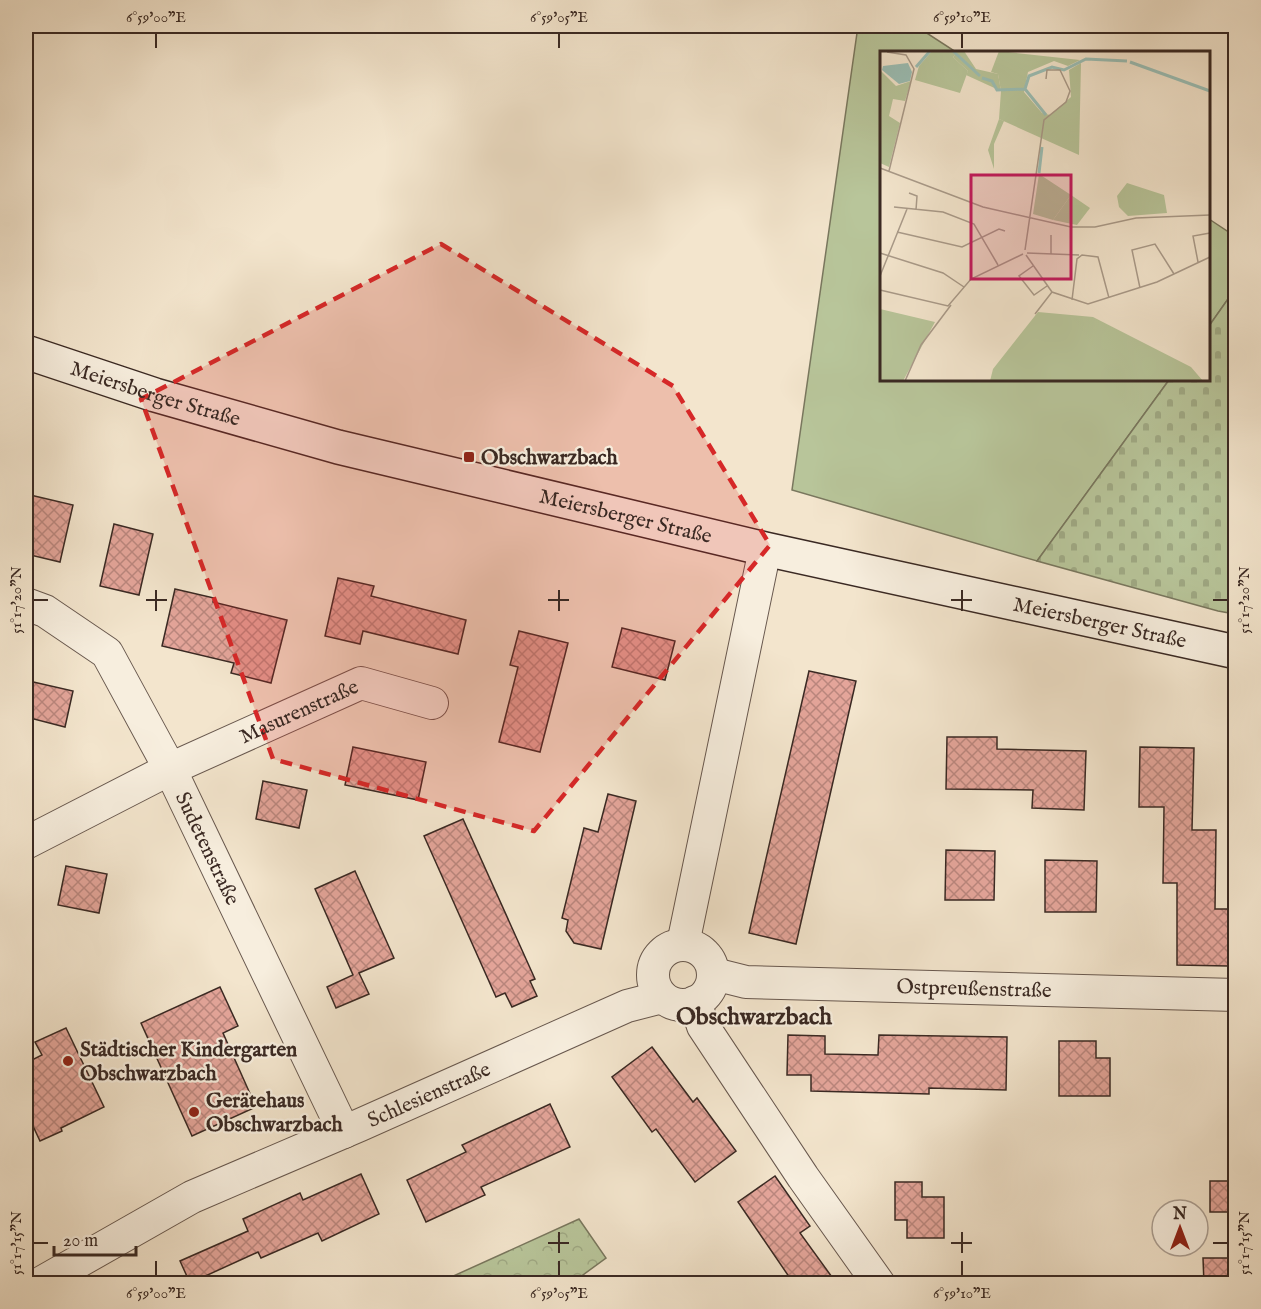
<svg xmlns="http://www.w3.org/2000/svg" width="1261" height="1309" viewBox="0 0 1261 1309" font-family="'IM FELL English',serif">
<defs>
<pattern id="cemetery-stones" width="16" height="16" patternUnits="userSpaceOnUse" patternTransform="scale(1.5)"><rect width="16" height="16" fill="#b8c59a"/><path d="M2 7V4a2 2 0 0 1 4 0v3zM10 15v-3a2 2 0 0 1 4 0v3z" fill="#9fa984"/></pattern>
<pattern id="park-crowns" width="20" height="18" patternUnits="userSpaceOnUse" patternTransform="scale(1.5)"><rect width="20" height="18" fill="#b8c59a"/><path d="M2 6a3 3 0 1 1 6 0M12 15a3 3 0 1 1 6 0" fill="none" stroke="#9fa984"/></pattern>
<pattern id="building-cross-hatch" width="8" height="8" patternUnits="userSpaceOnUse" patternTransform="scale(1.5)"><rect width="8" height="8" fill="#e4a59a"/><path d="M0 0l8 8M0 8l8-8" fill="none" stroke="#ba867d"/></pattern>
</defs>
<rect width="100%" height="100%" fill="#f3e5cd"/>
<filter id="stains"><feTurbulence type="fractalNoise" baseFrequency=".00333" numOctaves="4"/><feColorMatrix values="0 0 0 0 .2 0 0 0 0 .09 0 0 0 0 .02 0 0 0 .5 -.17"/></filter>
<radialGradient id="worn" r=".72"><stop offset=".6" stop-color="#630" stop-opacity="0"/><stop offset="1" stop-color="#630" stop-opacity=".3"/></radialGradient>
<g fill="#b8c59a" stroke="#79775e" stroke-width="1.5">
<path d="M858,26h58l40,26h-74v328h287l-132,181 -245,-71z"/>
<path d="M1209,219l27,18 -1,52 -26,37z"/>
</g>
<path fill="url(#cemetery-stones)" stroke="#79775e" stroke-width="1.5" d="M1235,289v325l-17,-3 -181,-50 132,-181h39l1,-54z"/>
<path fill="url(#park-crowns)" stroke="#79775e" stroke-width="1.5" d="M579,1219l27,39 -34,25h-134z"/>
<g fill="url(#building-cross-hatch)" stroke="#3a2923" stroke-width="1.5">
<path d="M26,494l47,11 -13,57 -34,-8v-13l5,-23 -5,-1z"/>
<path d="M114,524l39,10 -14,61 -39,-9z"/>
<path d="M338,578l36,8 -3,10 95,24 -8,34 -95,-23 -3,13 -35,-8z"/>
<path d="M175,589l39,9 -1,4 74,18 -16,63 -40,-10 3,-10 -72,-17z"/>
<path d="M622,628l53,13 -10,39 -53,-13z"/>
<path d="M519,631l49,12 -28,109 -41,-10 19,-75 -8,-2z"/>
<path d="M809,671l47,10 -60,263 -47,-11z"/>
<path d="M29,681l44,10 -8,36 -39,-10v-19z"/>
<path d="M947,737h50v12l89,2 -2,59 -52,-2 1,-18 -87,-1z"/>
<path d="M353,747l73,15 -8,38 -73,-15z"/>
<path d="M1140,747l54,1 -2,82h24l-1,79h13v57l-51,-1v-82h-14l1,-76h-25z"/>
<path d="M263,781l44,9 -8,38 -43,-9z"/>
<path d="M608,794l28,7 -35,148 -27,-6 -8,-12 2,-11 -6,-2 22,-90 14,4z"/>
<path d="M463,819l72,160 -5,2 7,15 -25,11 -7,-14 -9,4 -72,-161z"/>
<path d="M946,850l49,1 -1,49h-49z"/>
<path d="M1045,860l52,1 -1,51h-51z"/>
<path d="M66,866l41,8 -8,39 -41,-8z"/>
<path d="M355,871l39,87 -35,15 10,21 -33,14 -9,-21 26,-12 -38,-86z"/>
<path d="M220,987l18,39 -15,7 33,74 -64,29 -51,-113z"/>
<path d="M66,1028l38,79 -43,21 1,3 -22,10 -14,-30v-48l16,-8 -7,-13z"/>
<path d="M788,1035l37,1v18l53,1 1,-20 128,2 -1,53 -77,-2v6l-118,-3v-16h-24z"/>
<path d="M1059,1041h37v17h14v38h-51z"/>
<path d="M652,1047l41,55 4,-4 39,53 -41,31 -39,-53 -4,3 -40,-55z"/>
<path d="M550,1104l20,43 -89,40 4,8 -59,27 -19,-42 59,-28 -4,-7z"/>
<path d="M361,1174l18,40 -57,27 -4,-8 -57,25 -3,-6 -68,31 -10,-22 68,-30 -5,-12 57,-26 3,7z"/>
<path d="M775,1176l35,50 -10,7 37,51h-43l-56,-82z"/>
<rect x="1210" y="1181" width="26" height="31"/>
<path d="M895,1182h27v15h22v41h-37v-18h-12z"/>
<path d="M1203,1258h33v26h-32z"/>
</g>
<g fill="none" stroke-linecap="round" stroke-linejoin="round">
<g stroke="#68584e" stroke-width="34">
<g id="minor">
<path id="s1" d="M26,604l19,7 62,42 63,116 174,363"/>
<path id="s2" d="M26,843l144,-74 191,-86 71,20"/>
<path d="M683,944l82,-395"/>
<circle cx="683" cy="975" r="30"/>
<path id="s3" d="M714,974l32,8 490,13"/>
<path d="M695,1002l8,24 100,151 76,107"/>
<path id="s4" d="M39,1284l153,-87 168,-72 267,-119 35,-9"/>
</g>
</g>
<g stroke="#3a2923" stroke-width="36">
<g id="secondary">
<path id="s5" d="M26,352l129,43 183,52 427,102 471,103"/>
</g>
</g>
<use href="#minor" stroke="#f7eede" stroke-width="32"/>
<use href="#secondary" stroke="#f7eede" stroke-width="33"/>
</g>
<path fill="#d62828" fill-opacity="0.2" stroke="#d62828" stroke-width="4.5" stroke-dasharray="12 8" stroke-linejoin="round" d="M441,244l232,142 97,159 -236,286 -261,-72 -132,-360z"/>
<path fill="none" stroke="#3a2923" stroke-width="2" d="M156,33v15M559,33v15M962,33v15M156,590v21M559,590v21M962,590v21M33,600h15M146,600h21M548,600h21M951,600h21M1213,600h15M559,1232v21M962,1232v21M33,1243h15M548,1243h21M951,1243h21M1213,1243h15M156,1261v15M559,1261v15M962,1261v15"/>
<g fill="#8f2418" stroke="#f7eede" stroke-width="2">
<rect x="463" y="451" width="12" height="12" rx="3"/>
<circle cx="68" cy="1061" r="6"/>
<circle cx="194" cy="1112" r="6"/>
</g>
<g text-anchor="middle" stroke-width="4.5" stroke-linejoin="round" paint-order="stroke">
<g font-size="21" fill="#3a2923" stroke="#f7eede">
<text dy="7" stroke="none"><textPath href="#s5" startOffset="136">Meiersberger Straße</textPath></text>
<text dy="7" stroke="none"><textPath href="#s5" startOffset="622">Meiersberger Straße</textPath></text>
<text dy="7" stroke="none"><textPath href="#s5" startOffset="1108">Meiersberger Straße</textPath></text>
<text dy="7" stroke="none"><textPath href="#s2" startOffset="303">Masurenstraße</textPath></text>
<text dy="7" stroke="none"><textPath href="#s1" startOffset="315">Sudetenstraße</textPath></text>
<text dy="7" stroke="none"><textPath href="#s3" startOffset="261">Ostpreußenstraße</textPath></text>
<text dy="7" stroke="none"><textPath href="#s4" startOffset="434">Schlesienstraße</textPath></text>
</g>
<g font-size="21" font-weight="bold" fill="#3a2923" stroke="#f7eede" text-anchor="start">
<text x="481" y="464">Obschwarzbach</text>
<text x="80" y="1056">Städtischer Kindergarten<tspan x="80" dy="24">Obschwarzbach</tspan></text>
<text x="206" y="1107">Gerätehaus<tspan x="206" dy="24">Obschwarzbach</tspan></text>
</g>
<g font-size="24" font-weight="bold" fill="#3a2923" stroke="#f7eede">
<text x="754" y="1024">Obschwarzbach</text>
</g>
</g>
<g transform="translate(880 51)">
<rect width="330" height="330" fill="#f3e5cd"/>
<path d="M52,0h26l-5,6 15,14 -8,22 -45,-13 4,-14zM119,0l81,9 -12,6 -14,-5 -26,11 -4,20 18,21 8,2 21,-18 -2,-27 12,-7 -2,92 -80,-36 2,-28 -3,-17 -7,-2zM0,19l16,16 15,-5 -6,20 -12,-2 -4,17 11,7 -11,44 -9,-4zM159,123l32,21 -18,25 -20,-6zM247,132l37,12 3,18 -39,3 -9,-9 -2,-11zM0,258l55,13 -32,59h-23zM158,261l55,5 98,50 12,14h-213l3,-12z" fill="#b8c59a"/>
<path d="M78,0h6l12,18 22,5 3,17 -35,-16 2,-4 -15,-14zM119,68l5,2 -10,23v25l-6,-19z" fill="#b8c59a"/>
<path d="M191,144l19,13 -13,17 -24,-5z" fill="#b8c59a"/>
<path d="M28,12l4,9 -2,9 -11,3 -17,-14 1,-4z" fill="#9bbfb6"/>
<path fill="none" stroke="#9bbfb6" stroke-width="3" d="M73,0l27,25M250,11l80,29M36,16l14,-16M102,27l10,3 5,9 28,-1 4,-13 23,-9 12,3 22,-11 41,2M145,38l21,26M159,122l3,-26"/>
<path fill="none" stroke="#a99a89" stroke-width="1.5" d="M7,1l19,3 8,14 -25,102M0,117l103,39 88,20h24l41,-9 74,-3M29,142l8,3 -1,14M14,156l49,5 31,12 24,41M17,181l65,15 37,-18 6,2M145,199l19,-130 22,-18 4,-11 -10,-21h-13l-1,9M0,202l63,20 21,14M147,202l52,2M171,203v-19M146,204l26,37 36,12 69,-22 53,-25M318,211l-5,-26 17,-3M153,215l-14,10 15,19 13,-9M0,225l27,-67M260,237l-8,-38 23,-6 19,30M0,239l68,16 23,-27 52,-25M192,249l5,-41 5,-4 16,2 11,41M155,263l17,-22M25,330l16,-36 30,-40"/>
<path fill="#c2185b" fill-opacity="0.15" stroke="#c2185b" stroke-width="3" d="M91,124h100v104h-100z"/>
<rect width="330" height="330" fill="none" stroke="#3a2923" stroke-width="3"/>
</g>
<rect width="1261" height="1309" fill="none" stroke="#f3e5cd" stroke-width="66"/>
<g transform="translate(1180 1228)"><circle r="28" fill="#f7eede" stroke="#ab9f93" stroke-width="1.5"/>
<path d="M0-4.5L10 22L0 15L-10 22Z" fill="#8f2418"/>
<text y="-9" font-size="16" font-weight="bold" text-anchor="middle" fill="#3a2923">N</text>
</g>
<path d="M54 1246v9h82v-9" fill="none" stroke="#3a2923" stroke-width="3"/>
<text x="63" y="1246" font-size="18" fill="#3a2923" stroke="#f7eede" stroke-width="4.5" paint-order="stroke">20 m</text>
<rect x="33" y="33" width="1195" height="1243" fill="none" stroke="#3a2923" stroke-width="2"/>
<g font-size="15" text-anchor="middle" fill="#3a2923">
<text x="156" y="22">6°59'00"E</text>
<text x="559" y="22">6°59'05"E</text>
<text x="962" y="22">6°59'10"E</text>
<text transform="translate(16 600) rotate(-90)" y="5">51°17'20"N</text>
<text transform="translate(1244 600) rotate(-90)" y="5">51°17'20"N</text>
<text transform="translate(16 1243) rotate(-90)" y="5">51°17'15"N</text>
<text transform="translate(1244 1243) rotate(-90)" y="5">51°17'15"N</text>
<text x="156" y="1298">6°59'00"E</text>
<text x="559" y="1298">6°59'05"E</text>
<text x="962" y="1298">6°59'10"E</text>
</g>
<rect width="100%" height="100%" filter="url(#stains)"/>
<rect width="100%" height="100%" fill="url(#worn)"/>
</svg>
